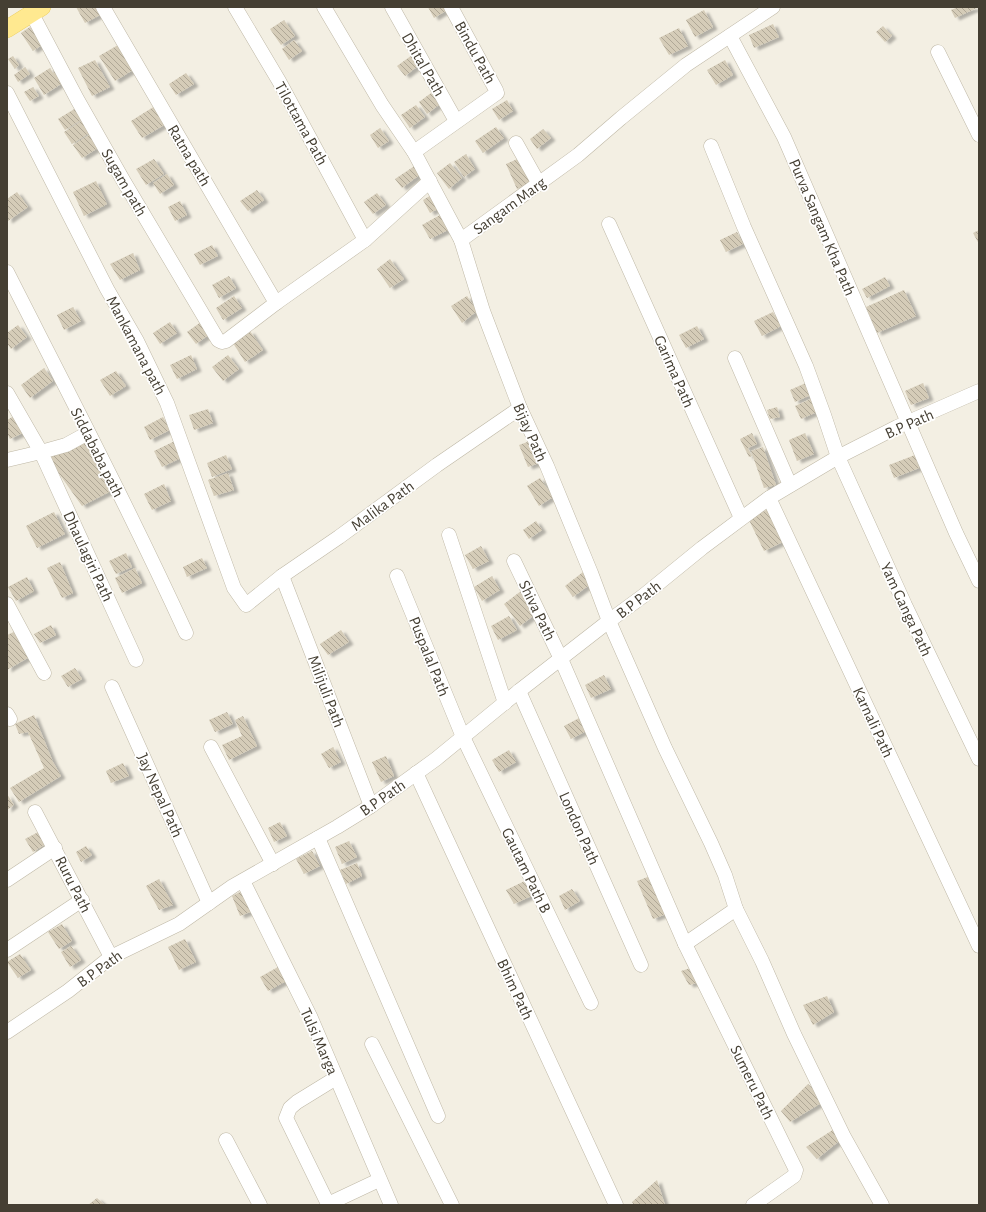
<svg xmlns="http://www.w3.org/2000/svg" width="986" height="1212" viewBox="0 0 986 1212" font-family="'Alegreya Sans',sans-serif">
<defs>
<pattern id="building-back-hatch" width="6" height="6" patternUnits="userSpaceOnUse"><rect width="6" height="6" fill="#d5ccb8"/><path d="M-1 5l2 2M0 0l6 6M5-1l2 2" fill="none" stroke="#afa796"/></pattern>
<filter id="shadow"><feDropShadow dx="4.5" dy="2.5" stdDeviation="1" flood-color="#0004"/></filter>
</defs>
<rect width="100%" height="100%" fill="#f3efe3"/>
<g fill="url(#building-back-hatch)" filter="url(#shadow)">
<path d="M76,7h22l4,7 -17,9z"/>
<path d="M428,7h19l2,2 -15,9z"/>
<path d="M958,7h21l-24,11 -4,-8z"/>
<path d="M704,10l9,17 -18,10 -9,-17z"/>
<path d="M284,20l11,16 -14,9 -11,-16z"/>
<path d="M773,24l6,13 -25,11 -5,-13z"/>
<path d="M883,26l9,10 -7,6 -9,-10z"/>
<path d="M30,27l12,18 -9,6 -12,-18z"/>
<path d="M679,28l9,18 -19,9 -10,-17z"/>
<path d="M294,40l8,11 -13,9 -7,-11z"/>
<path d="M118,45l15,25 -18,11 -16,-25z"/>
<path d="M415,53l7,10 -17,13 -8,-10z"/>
<path d="M13,56l6,9 -4,4 -7,-10z"/>
<path d="M95,60l15,27 -18,9 -14,-28z"/>
<path d="M725,60l8,15 -17,10 -9,-15z"/>
<path d="M25,67l5,7 -12,8 -4,-7z"/>
<path d="M50,68l3,5 4,-3 5,8 -3,3 2,3 -17,11 -10,-17z"/>
<path d="M186,73l8,11 -18,11 -7,-11z"/>
<path d="M33,87l6,9 -9,5 -6,-9z"/>
<path d="M431,93l9,11 -13,10 -8,-12z"/>
<path d="M507,100l6,11 -14,9 -7,-11z"/>
<path d="M416,105l9,12 -15,11 -9,-13z"/>
<path d="M155,106l11,18 -24,14 -11,-17z"/>
<path d="M76,108l7,11 -18,11 -7,-11z"/>
<path d="M83,120l8,12 -19,12 -8,-12z"/>
<path d="M496,127l8,11 -21,15 -8,-12z"/>
<path d="M380,128l9,13 -11,7 -8,-13z"/>
<path d="M543,129l8,9 -14,11 -7,-10z"/>
<path d="M92,133l9,13 -19,12 -9,-13z"/>
<path d="M466,154l9,15 -11,8 -10,-15z"/>
<path d="M522,157l11,25 -16,7 -11,-25z"/>
<path d="M154,159l10,15 -18,11 -10,-16z"/>
<path d="M450,163l12,15 -13,11 -12,-16z"/>
<path d="M416,165l6,8 -20,15 -7,-9z"/>
<path d="M167,174l7,11 -14,9 -7,-11z"/>
<path d="M96,181l11,23 -23,12 -11,-24z"/>
<path d="M257,190l7,10 -16,11 -8,-10z"/>
<path d="M17,192l11,15 -20,14 -1,-2v-20z"/>
<path d="M377,193l9,12 -13,9 -9,-12z"/>
<path d="M433,194l7,14 -10,5 -7,-13z"/>
<path d="M180,201l7,14 -12,6 -7,-14z"/>
<path d="M440,215l8,15 -18,9 -8,-14z"/>
<path d="M979,230v14l-6,-11z"/>
<path d="M737,232l6,12 -17,8 -6,-12z"/>
<path d="M212,245l6,11 -18,9 -6,-11z"/>
<path d="M133,253l7,17 -20,10 -10,-16z"/>
<path d="M390,259l14,20 -14,9 -13,-19z"/>
<path d="M229,276l7,12 -17,10 -7,-13z"/>
<path d="M885,277l5,9 -23,12 -5,-9z"/>
<path d="M904,290l12,26 -39,17 -11,-26z"/>
<path d="M234,296l8,12 -19,12 -7,-12z"/>
<path d="M467,296l10,15 -15,12 -11,-17z"/>
<path d="M73,307l8,14 -17,9 -7,-15z"/>
<path d="M773,312l8,14 -19,10 -8,-15z"/>
<path d="M170,322l7,11 -17,11 -7,-11z"/>
<path d="M201,322l9,12 -14,10 -9,-12z"/>
<path d="M18,325l9,12 -16,12 -4,-6v-10z"/>
<path d="M697,326l7,13 -18,9 -7,-13z"/>
<path d="M250,331l13,19 -18,12 -12,-19z"/>
<path d="M191,355l6,14 -20,10 -7,-14z"/>
<path d="M228,355l11,14 -16,12 -11,-14z"/>
<path d="M44,368l9,13 -23,17 -9,-13z"/>
<path d="M116,371l10,15 -16,10 -10,-16z"/>
<path d="M808,382l5,12 -18,8 -5,-12z"/>
<path d="M923,383l6,15 -18,7 -6,-14z"/>
<path d="M813,398l6,13 -18,8 -6,-13z"/>
<path d="M777,407l3,10 -10,2 -3,-9z"/>
<path d="M208,409l5,14 -19,7 -5,-15z"/>
<path d="M16,415l9,17 -15,7 -3,-6v-13z"/>
<path d="M163,417l7,13 -20,10 -6,-13z"/>
<path d="M752,433l5,11 -9,4 4,8 -3,1 -9,-18z"/>
<path d="M805,433l9,21 -17,7 -8,-21z"/>
<path d="M87,441l26,49 -31,16 -34,-48 1,-2z"/>
<path d="M175,441l8,16 -21,10 -8,-16z"/>
<path d="M530,441l9,22 -11,4 -9,-22z"/>
<path d="M763,447l13,38 -12,3 -13,-37z"/>
<path d="M226,455l6,14 -20,8 -5,-14z"/>
<path d="M915,455l4,13 -25,10 -5,-13z"/>
<path d="M228,473l6,17 -20,6 -6,-16z"/>
<path d="M540,478l13,19 -14,9 -12,-20z"/>
<path d="M164,484l7,17 -19,9 -8,-16z"/>
<path d="M771,508l14,33 -21,10 -16,-33z"/>
<path d="M54,512l11,22 -28,14 -11,-22z"/>
<path d="M536,521l6,9 -13,9 -6,-9z"/>
<path d="M481,546l8,15 -16,8 -8,-14z"/>
<path d="M126,553l6,14 -16,7 -7,-13z"/>
<path d="M202,558l5,10 -20,9 -4,-10z"/>
<path d="M60,562l13,31 -11,5 -15,-30z"/>
<path d="M135,568l7,15 -20,10 -7,-15z"/>
<path d="M583,572l9,11 -19,14 -8,-11z"/>
<path d="M492,576l8,14 -18,11 -8,-14z"/>
<path d="M27,577l7,14 -18,10 -8,-14z"/>
<path d="M521,591l16,22 -17,13 -16,-22z"/>
<path d="M509,616l8,14 -19,10 -7,-14z"/>
<path d="M51,625l5,10 -16,8 -6,-9z"/>
<path d="M341,630l8,12 -21,13 -8,-11z"/>
<path d="M16,631l15,25 -24,14v-35z"/>
<path d="M75,668l7,11 -14,8 -7,-11z"/>
<path d="M604,675l7,14 -20,9 -6,-13z"/>
<path d="M227,712l6,12 -18,8 -6,-12z"/>
<path d="M34,715l19,47 8,14 -42,26 -9,-14 34,-20 -16,-36 -9,2 -4,-10z"/>
<path d="M243,716l14,30 -28,14 -7,-15 20,-9 -7,-16z"/>
<path d="M581,717l7,13 -17,9 -7,-13z"/>
<path d="M333,747l8,15 -12,6 -8,-14z"/>
<path d="M509,750l7,12 -17,10 -7,-12z"/>
<path d="M386,756l8,20 -13,6 -9,-20z"/>
<path d="M123,763l6,13 -18,7 -5,-12z"/>
<path d="M7,794l7,11 -7,5z"/>
<path d="M280,822l7,14 -13,6 -6,-14z"/>
<path d="M42,830l7,12 -16,10 -8,-13z"/>
<path d="M349,841l8,16 -15,7 -7,-17z"/>
<path d="M86,846l6,9 -11,7 -5,-10z"/>
<path d="M312,851l8,15 -16,8 -8,-15z"/>
<path d="M357,863l5,13 -16,8 -6,-14z"/>
<path d="M653,875l16,38 -16,6 -16,-38z"/>
<path d="M159,879l14,26 -14,5 -13,-24z"/>
<path d="M529,879l7,15 -22,10 -8,-14z"/>
<path d="M572,889l8,12 -15,9 -6,-14z"/>
<path d="M244,890l9,21 -13,5 -8,-20z"/>
<path d="M62,924l10,17 -13,8 -11,-17z"/>
<path d="M185,939l11,23 -17,8 -11,-23z"/>
<path d="M71,946l10,14 -11,7 -9,-15z"/>
<path d="M20,954l11,16 -13,8 -11,-16z"/>
<path d="M278,967l8,14 -18,10 -8,-14z"/>
<path d="M694,967l3,16 -8,2 -8,-14z"/>
<path d="M827,996l7,16 -21,13 -10,-20z"/>
<path d="M808,1084l18,16 -36,22 -9,-11z"/>
<path d="M839,1126l5,11 -27,22 -11,-12z"/>
<path d="M657,1180l8,25h-31l-2,-3z"/>
<path d="M97,1198l8,7h-17z"/>
</g>
<g fill="none" stroke-linecap="round" stroke-linejoin="round">
<g stroke="#bfb8a6" stroke-width="15">
<g id="minor">
<path d="M103,7l173,296"/>
<path d="M235,7l44,74 86,159"/>
<path d="M324,7l58,98 32,47 47,88 117,-85 43,-37 65,-53 87,-58"/>
<path d="M392,7l64,114"/>
<path d="M32,14l45,85 46,81 95,160 4,2 4,-1 50,-38 89,-63 65,-59"/>
<path d="M730,36l54,101 172,396 23,48"/>
<path d="M938,52l41,83"/>
<path d="M7,93l100,196 30,52 30,62 67,185 12,17 36,-29 57,-39 98,-72 83,-57"/>
<path d="M516,143l23,41"/>
<path d="M711,146l33,81 62,139 18,49 14,42 67,148 74,154"/>
<path d="M414,152l83,-59 -1,-3 -45,-83"/>
<path d="M609,224l132,294"/>
<path d="M461,240l22,71 37,97 27,58 44,107 18,48 56,127 46,95 14,32 11,34 26,52 32,73 50,103 38,68"/>
<path d="M7,272c61,120 123,239 179,361"/>
<path d="M735,358l55,127"/>
<path d="M7,393l34,59 -34,8"/>
<path d="M88,433l-22,12 -25,7 95,208"/>
<path d="M769,498l210,448"/>
<path d="M449,535l56,168"/>
<path d="M514,561l47,98 124,285 51,-35"/>
<path d="M282,576l89,230"/>
<path d="M397,576l66,161 128,266"/>
<path d="M7,604l37,69"/>
<path d="M112,687l97,216"/>
<path d="M519,691l122,274"/>
<path d="M7,714l3,5"/>
<path d="M211,747l62,117"/>
<path d="M416,773l200,432"/>
<path d="M35,812l76,145"/>
<path d="M318,838l120,278"/>
<path d="M7,880l48,-32"/>
<path d="M243,881l67,135 81,189"/>
<path d="M685,944l111,226 -2,6 -41,29"/>
<path d="M7,950l75,-50"/>
<path d="M7,1032l61,-41 43,-34 68,-33 54,-38 104,-59 34,-21 65,-47 83,-68 90,-70 34,-25 59,-48 67,-50 69,-41 59,-30 82,-36"/>
<path d="M372,1044l80,161"/>
<path d="M336,1078l-39,24 -7,6 -4,10 42,86 51,-24"/>
<path d="M226,1140l34,65"/>
</g>
</g>
<g stroke="#eacb5a" stroke-width="18">
<path id="major" d="M7,29l35,-22"/>
</g>
<use href="#minor" stroke="#fff" stroke-width="14"/>
<use href="#major" stroke="#ffe990" stroke-width="17"/>
</g>
<g text-anchor="middle" stroke-width="3.5" stroke-linejoin="round" paint-order="stroke">
<g font-size="16" fill="#453f33" stroke="#fff">
<text transform="translate(476 52) rotate(61)" y="6">Bindu Path</text>
<text transform="translate(424 64) rotate(60)" y="6">Dhital Path</text>
<text transform="translate(302 123) rotate(61)" y="6">Tilottama Path</text>
<text transform="translate(190 155) rotate(59)" y="6">Ratna path</text>
<text transform="translate(125 182) rotate(60)" y="6">Sugam path</text>
<text transform="translate(509 205) rotate(-36)" y="6">Sangam Marg</text>
<text transform="translate(823 227) rotate(67)" y="6">Purva Sangam Kha Path</text>
<text transform="translate(137 345) rotate(62)" y="6">Mankamana path</text>
<text transform="translate(675 371) rotate(66)" y="6">Garima Path</text>
<text transform="translate(909 423) rotate(-24)" y="6">B.P Path</text>
<text transform="translate(531 432) rotate(66)" y="6">Bijay Path</text>
<text transform="translate(98 452) rotate(63)" y="6">Siddababa path</text>
<text transform="translate(382 505) rotate(-36)" y="6">Malika Path</text>
<text transform="translate(89 556) rotate(65)" y="6">Dhaulagiri Path</text>
<text transform="translate(638 599) rotate(-37)" y="6">B.P Path</text>
<text transform="translate(907 609) rotate(65)" y="6">Yam Ganga Path</text>
<text transform="translate(538 610) rotate(64)" y="6">Shiva Path</text>
<text transform="translate(430 656) rotate(68)" y="6">Puspalal Path</text>
<text transform="translate(327 691) rotate(69)" y="6">Milijuli Path</text>
<text transform="translate(874 722) rotate(65)" y="6">Karnali Path</text>
<text transform="translate(161 795) rotate(66)" y="6">Jay Nepal Path</text>
<text transform="translate(382 797) rotate(-35)" y="6">B.P Path</text>
<text transform="translate(580 828) rotate(66)" y="6">London Path</text>
<text transform="translate(527 870) rotate(64)" y="6">Gautam Path B</text>
<text transform="translate(74 884) rotate(63)" y="6">Ruru Path</text>
<text transform="translate(99 968) rotate(-36)" y="6">B.P Path</text>
<text transform="translate(516 989) rotate(65)" y="6">Bhim Path</text>
<text transform="translate(320 1041) rotate(66)" y="6">Tulsi Marga</text>
<text transform="translate(753 1082) rotate(64)" y="6">Sumeru Path</text>
</g>
</g>
<rect width="986" height="1212" fill="none" stroke="#453f33" stroke-width="16"/>
</svg>
